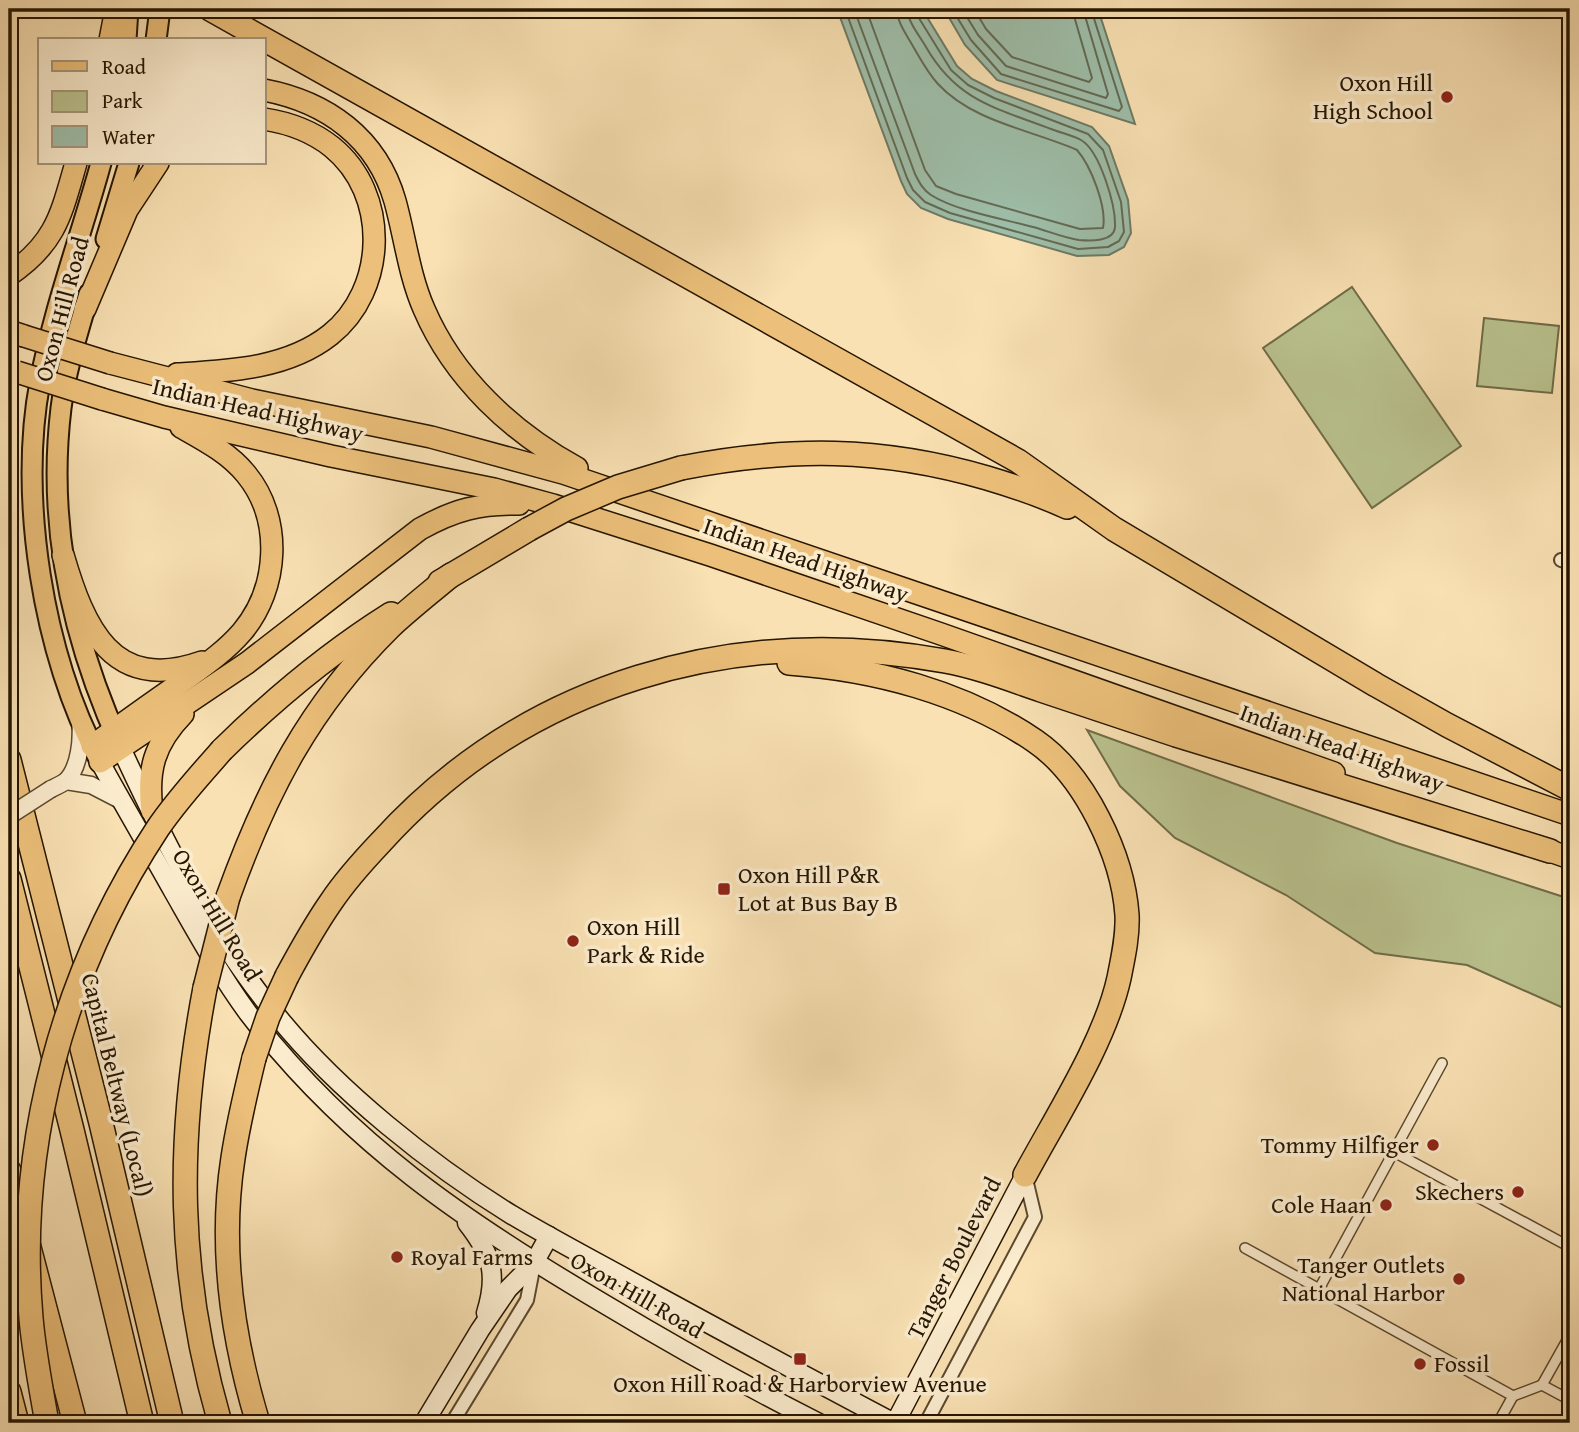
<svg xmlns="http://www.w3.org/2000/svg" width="1579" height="1432" viewBox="0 0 1579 1432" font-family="'Gentium Book Plus',serif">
<rect width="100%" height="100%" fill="#f9e1b3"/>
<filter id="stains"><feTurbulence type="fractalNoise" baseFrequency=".00286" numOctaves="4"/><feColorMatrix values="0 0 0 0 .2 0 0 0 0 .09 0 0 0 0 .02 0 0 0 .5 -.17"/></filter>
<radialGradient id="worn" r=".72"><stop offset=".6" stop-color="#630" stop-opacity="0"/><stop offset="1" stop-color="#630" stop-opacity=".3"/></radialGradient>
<g fill="#bac38f" stroke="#706c48" stroke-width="2">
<path d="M1352,287l109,159 -89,62 -109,-160z"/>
<path d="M1484,318l75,8 -7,67 -75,-7z"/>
<path d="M1087,730l310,113 173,56v112l-103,-46 -92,-12 -89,-58 -111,-57 -55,-52z"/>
</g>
<g fill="#9ebea9" stroke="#6e7a65" stroke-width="2">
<path d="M837,9h85l35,57 15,13 24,12 96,36 17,19 19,54 3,33 -7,14 -15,8 -32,1 -129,-37 -27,-11 -14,-14 -6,-13z"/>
<path d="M944,9h154l37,115 -138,-44 -32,-35z"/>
</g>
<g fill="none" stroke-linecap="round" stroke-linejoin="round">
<g stroke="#626a54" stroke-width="2">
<path d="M845,9l62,169 6,12 12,12 25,11 128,36 30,-2 11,-6 5,-9 -3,-30 -18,-52 -15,-16 -94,-36 -26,-13 -17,-15 -34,-55 -1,-6"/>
<path d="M854,9l61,165c4,8 8,16 16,21 25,16 73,24 102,32 15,4 31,11 46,13 11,1 35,2 36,-13 1,-21 -15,-76 -34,-87 -9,-5 -20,-7 -30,-11 -55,-21 -94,-28 -125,-82 -7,-12 -18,-25 -19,-38"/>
<path d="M866,9l59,161 11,16 20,8 124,35 23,-1c4,-21 -12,-62 -26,-78 -45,-20 -104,-28 -139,-66 -10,-11 -17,-24 -24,-36 -7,-13 -17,-25 -17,-39"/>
<path d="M952,9l19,31 30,34 118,37 3,-4 -31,-98"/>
<path d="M962,9l16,26 28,31 100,32 2,-4 -25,-85"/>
<path d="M974,9l12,20 26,28 77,25 3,-4 -20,-69"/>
</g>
<g stroke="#5b482d" stroke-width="12">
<g id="pedestrian">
<path d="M1394,1152l176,95"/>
<path d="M1245,1248l268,148 29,-11 28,15"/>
<path d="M1319,1289l123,-226"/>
<path d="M1542,1385l28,-50"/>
<path d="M1498,1423l15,-27"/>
</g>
</g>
<g stroke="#5b482d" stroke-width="16">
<g id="minor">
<path d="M1561,560l9,3"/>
<path d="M452,1423l75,-123 7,-36"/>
<path d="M926,1423l109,-206 -10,-42"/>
</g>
</g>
<g stroke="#5b482d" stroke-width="19">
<g id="tertiary">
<path d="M66,781l25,4 31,16"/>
<path d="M51,789c4,-2 11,-5 15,-8 14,-14 16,-43 14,-61"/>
</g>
</g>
<g stroke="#261500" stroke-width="21">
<g id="secondary">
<path d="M121,748c43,93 91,190 157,269 60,74 153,148 234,198 47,28 96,53 144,80 79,43 158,86 238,128"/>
<path d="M100,762c24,44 49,86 73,129 24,42 47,84 75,122 100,130 219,210 358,292 70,42 140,81 213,118"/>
<path d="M467,1223c25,32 31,51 19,90"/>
<path d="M424,1423l56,-93 28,-41 26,-26 15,-27"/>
<path d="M895,1423l130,-248"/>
</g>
</g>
<g stroke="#261500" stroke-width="23">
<g id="primary">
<path d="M126,40l2,-31"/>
<path d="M156,40l4,-31"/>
<path d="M106,239l23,-76"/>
<path d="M89,294c-11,38 -23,75 -28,114 -14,116 11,231 59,337"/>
<path d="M99,759c-56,-102 -81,-263 -59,-377 14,-75 41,-146 61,-219"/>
</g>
</g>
<g stroke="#261500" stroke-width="24">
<g id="trunk">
<path d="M110,40l6,-31"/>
<path d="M264,90c63,12 113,48 131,111 10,36 14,74 29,108 30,70 88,123 153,159"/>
<path d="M9,275c47,-32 52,-60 67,-112"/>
<path d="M85,309l42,-99 31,-47"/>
<path d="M9,331l15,5"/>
<path d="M110,363l142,37 179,37 132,36 1007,342"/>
<path d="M177,374c51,-3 110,-5 153,-39 57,-45 60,-141 2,-188 -20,-16 -42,-24 -68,-28"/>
<path d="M102,399l62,18 167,39 163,33 59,16 157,50 231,79 393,139"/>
<path d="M63,555c21,72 49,139 139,107"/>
<path d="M92,746c28,-20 55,-40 83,-59 23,-17 48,-33 67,-55 37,-44 41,-113 4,-158 -17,-21 -42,-34 -65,-47"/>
<path d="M100,762l147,-99 173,-134c34,-19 60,-26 99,-25"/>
<path d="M152,811c-5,-41 2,-67 31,-97"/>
<path d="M1536,846l34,12"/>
</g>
</g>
<g stroke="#261500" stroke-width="26">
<g id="motorway">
<path d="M210,9l808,452 96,68 262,156 71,40 123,64"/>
<path d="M681,468c108,-21 200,-21 306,10 27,8 54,17 80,29"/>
<path d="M440,582l89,-53"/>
<path d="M789,663c85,6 174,29 246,78 50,34 88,115 92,174 1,21 -4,43 -8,63 -14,64 -63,139 -94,197"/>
<path d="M222,750c52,-51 107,-97 169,-136"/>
<path d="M9,760l92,363 71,300"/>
<path d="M9,879l63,251 70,293"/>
<path d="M228,897c38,-106 81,-190 162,-270 19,-18 41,-35 61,-52"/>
<path d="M287,976c14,-26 28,-51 44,-74 14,-21 32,-41 50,-60 145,-160 354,-219 564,-181 33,6 64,18 96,29 45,15 90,30 135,45 125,38 250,77 374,116"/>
<path d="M205,988c-29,152 -28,286 15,435"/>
<path d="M254,1058c-8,33 -16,66 -21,100 -14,90 -1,179 25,265"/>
<path d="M9,1171l66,252"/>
<path d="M9,1392l8,31"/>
</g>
</g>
<use href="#pedestrian" stroke="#fbecce" stroke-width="9"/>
<use href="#minor" stroke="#fbecce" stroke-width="12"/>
<use href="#tertiary" stroke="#fbecce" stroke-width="16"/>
<use href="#secondary" stroke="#fbecce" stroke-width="18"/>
<use href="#primary" stroke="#ecc07a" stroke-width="19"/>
<use href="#trunk" stroke="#ecc07a" stroke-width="21"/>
<use href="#motorway" stroke="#ecc07a" stroke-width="23"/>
<g stroke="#5b482d" stroke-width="19" stroke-linecap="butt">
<path id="tertiary-bridge" d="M9,816l42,-27"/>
</g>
<g stroke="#261500" stroke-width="24" stroke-linecap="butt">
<g id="trunk-bridge">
<path d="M24,336l86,27"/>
<path d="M17,372l85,27"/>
</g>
</g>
<g stroke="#261500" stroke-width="26" stroke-linecap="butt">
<g id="motorway-bridge">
<path d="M529,529l37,-20 52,-22 63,-19"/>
<path d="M205,988l23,-91"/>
<path d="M254,1058l14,-41 19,-41"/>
<path d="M47,1423c-6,-35 -13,-70 -16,-105 -15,-173 32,-346 127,-490 19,-28 42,-53 64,-78"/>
</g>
</g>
<use href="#tertiary-bridge" stroke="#fbecce" stroke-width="16"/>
<use href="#trunk-bridge" stroke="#ecc07a" stroke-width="21"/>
<use href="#motorway-bridge" stroke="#ecc07a" stroke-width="23"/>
</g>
<g fill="#8f2418" stroke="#fbecce" stroke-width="2.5">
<circle cx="1447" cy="97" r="7"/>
<rect x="717" y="882" width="14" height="14" rx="3.5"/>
<circle cx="573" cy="941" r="7"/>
<circle cx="1433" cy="1145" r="7"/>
<circle cx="1518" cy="1192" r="7"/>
<circle cx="1386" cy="1205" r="7"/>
<circle cx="397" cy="1257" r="7"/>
<circle cx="1459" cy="1279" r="7"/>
<rect x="793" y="1352" width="14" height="14" rx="3.5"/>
<circle cx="1420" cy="1364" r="7"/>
</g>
<g text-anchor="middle" stroke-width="7" stroke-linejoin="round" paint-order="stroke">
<g font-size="24" fill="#261500" stroke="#fbecce" text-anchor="end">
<text x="1433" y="91">Oxon Hill<tspan x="1433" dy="28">High School</tspan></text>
<text x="738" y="883" text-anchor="start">Oxon Hill P&amp;R<tspan x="738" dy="28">Lot at Bus Bay B</tspan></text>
<text x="587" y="935" text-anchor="start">Oxon Hill<tspan x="587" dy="28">Park &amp; Ride</tspan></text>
<text x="1419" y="1153">Tommy Hilfiger</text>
<text x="1504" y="1200">Skechers</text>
<text x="1372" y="1213">Cole Haan</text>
<text x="411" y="1265" text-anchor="start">Royal Farms</text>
<text x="1445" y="1273">Tanger Outlets<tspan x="1445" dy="28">National Harbor</tspan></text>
<text x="1434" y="1372" text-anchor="start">Fossil</text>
<text x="800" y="1392" text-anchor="middle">Oxon Hill Road &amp; Harborview Avenue</text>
</g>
<g font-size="24" fill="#261500" stroke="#fbecce">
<text transform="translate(62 309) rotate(-75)" y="8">Oxon Hill Road</text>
<text transform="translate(258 410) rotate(13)" y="8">Indian Head Highway</text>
<text transform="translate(806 560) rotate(19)" y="8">Indian Head Highway</text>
<text transform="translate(1342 748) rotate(20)" y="8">Indian Head Highway</text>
<text transform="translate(217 915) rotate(59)" y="8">Oxon Hill Road</text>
<text transform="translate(117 1085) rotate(76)" y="8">Capital Beltway (Local)</text>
<text transform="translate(954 1258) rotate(-63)" y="8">Tanger Boulevard</text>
<text transform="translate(637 1295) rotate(30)" y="8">Oxon Hill Road</text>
</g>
</g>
<rect width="1579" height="1432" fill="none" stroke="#f9e1b3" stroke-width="35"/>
<rect x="10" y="10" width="1558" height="1411" fill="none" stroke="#261500" stroke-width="3.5"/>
<rect x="18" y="18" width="1544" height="1397" fill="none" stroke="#261500" stroke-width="2"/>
<rect x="38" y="38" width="228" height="126" fill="#fbecce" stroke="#a6967c" stroke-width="2"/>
<rect x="52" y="61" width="35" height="10" fill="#ecc07a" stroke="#a6967c" stroke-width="2"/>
<text x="102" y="74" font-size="21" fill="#261500">Road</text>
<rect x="52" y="91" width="35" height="21" fill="#bac38f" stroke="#a6967c" stroke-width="2"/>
<text x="102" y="108" font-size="21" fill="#261500">Park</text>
<rect x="52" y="126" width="35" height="21" fill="#9ebea9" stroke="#a6967c" stroke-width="2"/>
<text x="102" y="144" font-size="21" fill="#261500">Water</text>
<rect width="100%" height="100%" filter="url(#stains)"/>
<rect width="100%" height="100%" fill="url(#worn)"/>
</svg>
